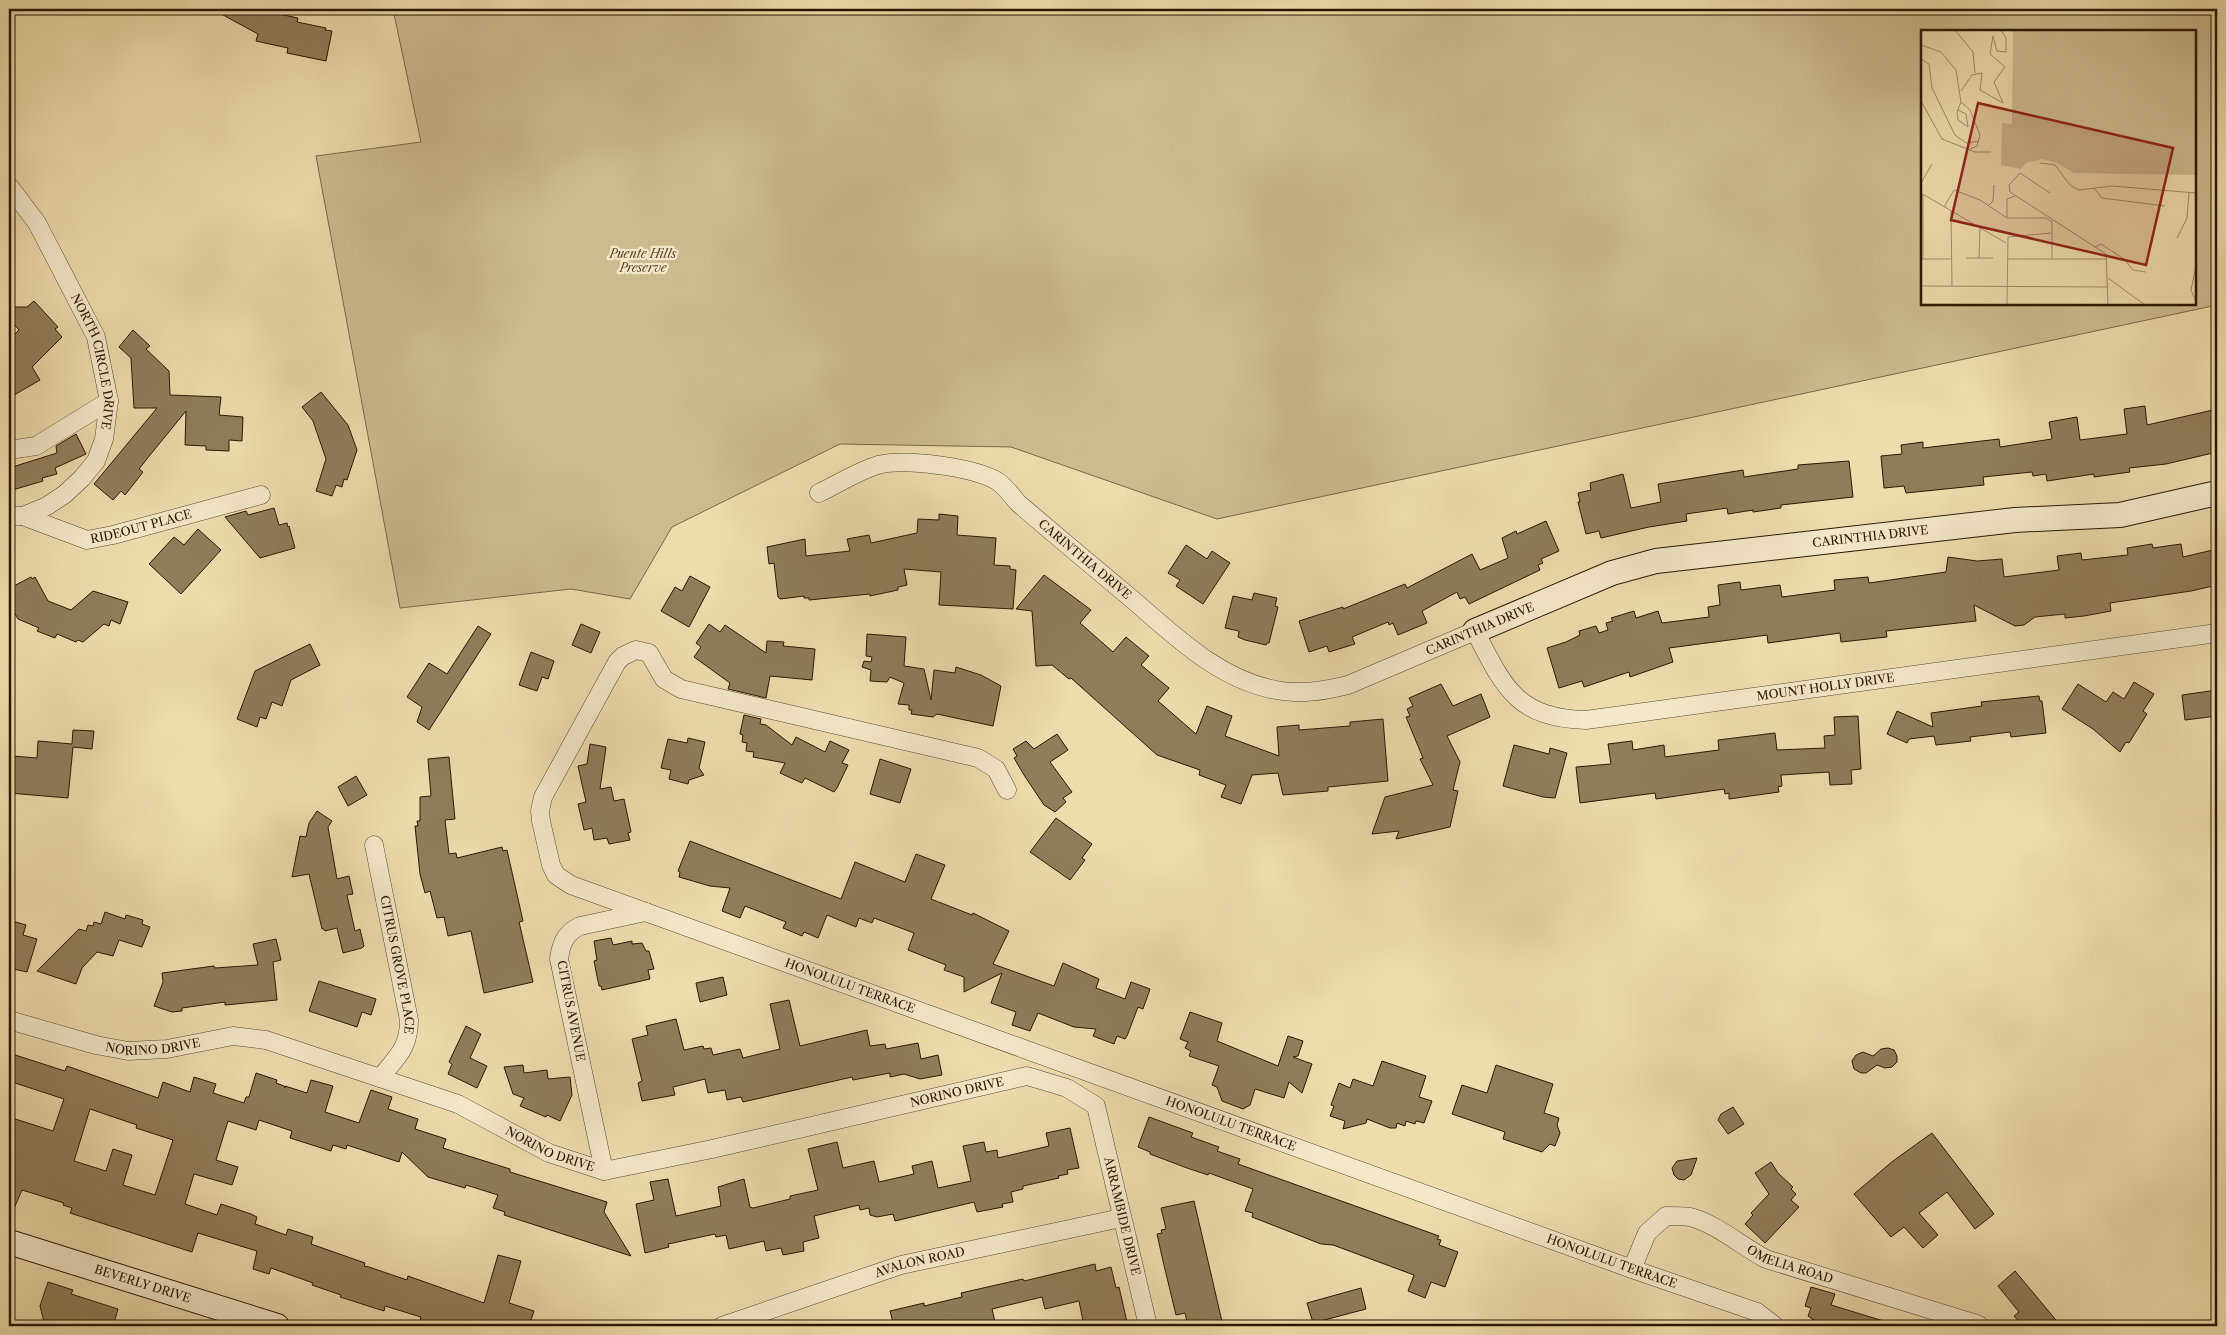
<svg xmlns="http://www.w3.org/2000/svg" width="2226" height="1335" viewBox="0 0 2226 1335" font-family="'Libre Caslon Text',serif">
<rect width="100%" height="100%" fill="#eedcad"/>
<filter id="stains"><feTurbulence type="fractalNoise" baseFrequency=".004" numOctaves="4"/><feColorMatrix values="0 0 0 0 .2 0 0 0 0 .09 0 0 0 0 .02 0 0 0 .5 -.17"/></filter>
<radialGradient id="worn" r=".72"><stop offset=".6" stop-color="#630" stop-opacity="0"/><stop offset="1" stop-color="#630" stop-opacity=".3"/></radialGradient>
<path fill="#cdbb90" stroke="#7c6948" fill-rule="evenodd" d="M393,9h1824v296l-1000,214 -206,-72 -171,-3 -168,83 -42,72 -59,-10 -171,19 -84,-452 105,-14zM1922,31h273v273h-273z"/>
<g fill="#907d5a" stroke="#2a1700" fill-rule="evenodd">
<path d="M212,9h43l43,9 -1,4 29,6 -1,2 7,1 -6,30 -39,-8 1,-5 -32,-7 2,-7z"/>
<path d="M34,301l24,26 -3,2 7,8 -30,30 8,13 -31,18v-58l10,-10 -6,-7v-16h14z"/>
<path d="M133,330l17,16 -4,3 23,22 1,24 51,2 -2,18 24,2 -1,24 -13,-1v11l-23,-1v-4l-21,-1 1,-34 -40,49 -7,9 4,3 -18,23 -4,-4 -8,9 -19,-16 63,-76h-23l-3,-50 -12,-11z"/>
<path d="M321,392l27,33 9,25 -10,30 -3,-1 -2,8 -6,-2 -4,11 -16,-5 10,-32 -13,-38 -11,-14z"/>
<path d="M2145,406l2,19 66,-15 1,7h3v35l-51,12 -37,4 1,4 -36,5v-3l-47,7 -1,-7 -13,2 -1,-4 -49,5 1,8 -78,8 -2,-7 -20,2 -3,-32 21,-2 -1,-9 22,-3v6l76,-9 1,8 52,-8 -3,-17 28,-5 3,23 47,-6 -3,-25z"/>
<path d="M76,434l10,20 -31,14 2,6 -15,4 1,3 -34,10v-23l48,-15 -1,-7z"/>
<path d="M1849,461l4,36 -72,8v3l-28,4v-2l-25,4 -1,-6 -41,6 1,7 -38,6 -48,11 -2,-7 -13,3 -8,-32h2l-2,-9 13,-3 -1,-7 33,-9 8,34 30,-6 -3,-18 85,-14 1,7 54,-8v-4z"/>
<path d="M274,508l5,17 8,-2 1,4 1,-1 6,22 -35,10 -35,-41 21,-6 2,4z"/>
<path d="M939,514l19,2 -1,19 39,3 -2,27 16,1v3l6,1 -3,39 -74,-4 2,-33 -37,-3 3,16 -9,2v3l-28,6v-2l-61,6v-2h-5v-2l-24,3 -2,-2 -4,-34 -5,1 -2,-17 38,-8 1,17 44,-5 -3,-12 22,-4 2,8 46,-10 1,-14 21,1z"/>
<path d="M1546,521l13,30 -18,8 2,4 -5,2 2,5 -71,34 -4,-7 -5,2 -3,-7 -35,19 5,12 -29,12 -5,-12 -4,2 -1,-3 -36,15 3,7 -26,8 -2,-6 -18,6 -10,-31 44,-14v2l62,-25 2,4 65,-34 8,16 28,-12 -6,-20 14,-7 1,3z"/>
<path d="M198,529l23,21 -40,44 -32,-30 25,-27 10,8z"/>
<path d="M2152,544l1,4 28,-4 2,13 34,-8v36l-26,6 -81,12 1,8 -27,5 -19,2v-4l-30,3 -11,8 -9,1 -41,-21 2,16 -90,10 1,6 -46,5 -1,-9 -72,10 -1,-8 -98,13 4,14 -43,15 -1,-5 -45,15 -2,-6 -23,7 -12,-40 19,-6 14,-7 -1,-4 17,-5 3,7 9,-3 -2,-7 7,-2 -2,-3 23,-7 2,7 22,-7 4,12 47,-6 -1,-10 12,-2 -2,-20 22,-3 1,8 39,-5 2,12 53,-7 -1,-10 34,-3 1,6 77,-11 2,-15 29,4 25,-2 2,18 55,-7 -2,-14 24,-3 1,7 46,-5 -1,-7z"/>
<path d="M1186,545l21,14 5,-8 18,12 -27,41 -27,-18 4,-6 -12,-7z"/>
<path d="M1044,575l47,35 -11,13 33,29 13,-15 23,19 -8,9 28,23 -11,13 38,33 11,-28 25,10 -7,20 54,20 -2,-29 22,-2v5l51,-4v-4l33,-3 5,62 -60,6v4l-45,4 -5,-22 -26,2 -11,29 -20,-7 5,-12 -27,-10 1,-5 -43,-15 -86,-77 -2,1 -17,-14 -16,1 -4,-55 -16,-2z"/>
<path d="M690,576l20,11 -21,40 -28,-16 14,-24 7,4z"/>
<path d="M31,577l1,2 3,-2 13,24 23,9 22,-19 35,11 -8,22 -9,-4 -2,6 -5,-2 -21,18 -5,-2 -2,2 -19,-8 -2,4 -18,-7 2,-3 -21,-9 -9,-16v-4l4,-5 -3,-6z"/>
<path d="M1254,593l23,5 -2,8 3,1 -9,36h-2l-1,2 -21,-5 -7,-3 1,-6 -14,-3 8,-32 19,4z"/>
<path d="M581,624l19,8 -9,21 -19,-8z"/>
<path d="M709,624l11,8 5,-7 41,28 1,-12 17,1 -1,4 32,3 -3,31 -42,-4 -4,22 -38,-9 2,-6 -36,-26 7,-10 -5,-4z"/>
<path d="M478,626l13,8 -62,96 -12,-8 5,-15 -15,-10 22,-34 18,11z"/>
<path d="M867,634l39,3 -2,29 20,3 7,31 3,-30 21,3 1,-6 25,8 20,11 -8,40 -56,-12 -4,3 -22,-3 1,-4h-3v-5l-11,-1 6,-21 -14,-6 -3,5 -17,-1 1,-11 -9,-3 2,-6 7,1 1,-5 -6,-1z"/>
<path d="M310,644l10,21 -29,15 -9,26 -10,-4 -6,17 -6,-2 -3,10 -20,-8 18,-48z"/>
<path d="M531,652l23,9 -6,18 -6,-2 -5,14 -18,-6z"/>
<path d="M2134,682l20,12 -11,17 4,3 -18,29 -3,-1 -6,10 -27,-23 -31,-20 16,-25 28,18 7,-10 11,7z"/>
<path d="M1441,684l12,22 28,-12 9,23 -43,19 13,26 -7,28 5,1 -8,36 -54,12 3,-8 -27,3 13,-37 48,-12 -13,-26 3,-1 -17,-41 4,-1 -3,-7 6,-3 -4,-8z"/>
<path d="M2217,690v26l-32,4 -3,-25z"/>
<path d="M2039,696l1,5h2l4,32 -35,4 -1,-5 -40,5 1,4 -35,4 -2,-9 -25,3 -2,4 -20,-9 10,-23 36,16 -2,-14 51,-7 -1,-4z"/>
<path d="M744,715l17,4 -1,5 6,1 26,20 4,-8 29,15 5,-11 19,9 -7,13 6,2 -11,23 -3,4 -29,-14 -3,5 -22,-10 5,-10 -32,-6 1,-5 -8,-1 1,-8 -5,-1 1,-7 -3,-1z"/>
<path d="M1858,716l3,53 -10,1 1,14 -22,1 -1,-13 -48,3 1,11 -4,1 1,5 -50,7v-6l-4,1 -1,-5 -68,10 -1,-6 -75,10 -4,-36 35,-3 -3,-20 24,-3 1,9 31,-5 1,12 54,-7 -1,-10 57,-7 2,17 48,-2 -1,-12 11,-1 -1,-18z"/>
<path d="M73,730l21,1 -2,18 -19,-2 -5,51 -59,-5 3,-37 25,2 1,-17 34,3z"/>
<path d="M1057,734l11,16 -18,12 22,30 -9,6 3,4 -11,10 -11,-7 -20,-30 -10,-17 3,-2 -4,-7 13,-8 8,8z"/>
<path d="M688,738l17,4 -6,26 5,7 -15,5 -1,4 -19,-5 2,-9 -10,-2 7,-29 19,4z"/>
<path d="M590,744l16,3 -6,42 11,-2 3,14 10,-2 7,33 -3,1 2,7 -21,4 -2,-6 -13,2 -2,-12 -8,2 -6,-26 8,-2 -8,-36 9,-2z"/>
<path d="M1514,745l35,9 1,-6 17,5 -12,45 -12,-1 -40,-11z"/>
<path d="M449,757l6,62 -10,1 4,34 7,-1 1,5 45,-11 1,4 4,-1 16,71 -4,1 14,60 -49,11 -13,-62 -23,5 -4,-19 -7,1 -7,-27 -5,2 -5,-19 -5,-48h3l-1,-5h3v-24l11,-1 -3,-37z"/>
<path d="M880,759l31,10 -11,34 -30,-9z"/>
<path d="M356,776l11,19 -19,11 -10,-19z"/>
<path d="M317,811l15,10 -4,6 9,52 12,-3 4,18 -6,1 8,36 5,-2 4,17 -2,2 -19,5 -6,-25 -12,3 -1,-2h-2l-13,-55 -17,3 8,-41 6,1 3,-14z"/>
<path d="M1056,818l36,26 -10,14 3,2 -15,20 -40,-28z"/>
<path d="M690,841l151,58 14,-37 50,20 11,-28 29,11 -14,34 41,16 1,-2 36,18 -16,33 61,22 9,-23 36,16 -3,9 29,11 6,-17 19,7 -7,20 -5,-2 -11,29 -2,3 -8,-3 -3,8 -21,-8 3,-7 -22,-2 -36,-14 -8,18 -18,-6 4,-13 -25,-9 11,-30 -38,19v-15l-20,-7 2,-5 -38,-15 6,-17 -40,-15 -2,5 -13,-5 -3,9 -29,-12 -9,23 -14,-6 -2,4 -19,-8 3,-6 -41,-16 -5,12 -18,-7 8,-23 -20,-2 -31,-9 1,-5 -2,-1z"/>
<path d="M105,912l20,7 1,-4 17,5 -1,4 8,3 -8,20 -23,-7 -6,16 -16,-4 -15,16 -6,16 -39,-13 42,-42 7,2 2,-6 5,1 1,-4 7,2z"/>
<path d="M9,920l17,5 -3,10 14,4 -10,33 -18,-4z"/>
<path d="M611,938l2,7 19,-4v3l10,-1 4,8h3l5,18 -6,1 2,9 -48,11 -1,-4h-2l-5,-25 3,-1 -3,-19z"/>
<path d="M276,939l5,21 -8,2 4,38 -52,5v-3l-43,6v3l-10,1 -18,-6 9,-24 -1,-9 52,-7 1,2 43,-3 -5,-21z"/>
<path d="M723,977l4,18 -27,7 -4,-19z"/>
<path d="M319,981l57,18 -5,16 -9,-3 -5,15 -48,-16z"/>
<path d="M789,1000l11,46 67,-16 3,16 15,-2 1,5 32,-6 3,16 17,-4 4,20 -22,4 -16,-5 -14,3v-4l-37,7 -1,-3 -109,25 -2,-5 -14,3 -2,-10 -17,3 -3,-14 -32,8 2,8 -33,6 -4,-18 4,-2 -10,-42 16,-4 -2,-9 30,-7 8,31 19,-4 1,3 7,-1 2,7 27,-6 3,9 37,-9 -10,-45z"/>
<path d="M1190,1012l32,11 -5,18 61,25 10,-30 15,5 -5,15 -5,1 19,7 -10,29 -13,-11 -5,16 -29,-9 -5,16 -7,4 -21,-8 -5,-14 -5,-2 7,-19 -30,-10 2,-5 -6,-3 3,-6 -8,-3z"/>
<path d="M466,1026l15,8 -11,24 17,8 -10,22 -29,-14 4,-10 -3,-2z"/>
<path d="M1888,1048l6,2 3,6v6l-5,5 -7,1 -8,-3 -11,8h-5l-7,-4 -2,-8 4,-6 7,-3 10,4 8,-7z"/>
<path d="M9,1053l56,18 2,-5 91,32 5,-16 27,10 4,-15 22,7 -3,9 31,10 2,-6h3l7,-24 21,7 -1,3 8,3 1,2v-2l22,7 4,-13 22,6 -8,26 34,11 12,-33 21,7 -4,12 30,10 -3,10 31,10 -3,9 67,21v3l97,30 -3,10 27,44 -127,-41 1,-3 -12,-4 5,-13 -32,-10 -1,3 -37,-11 -26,-25 -3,10 -52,-17 -1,4 -13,-4 -2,6 -41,-13 2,-7 -33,-11 -3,10 -28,-9 -12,39 22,7 -6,18 -38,-11 -9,30 32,11 4,-11 30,10 6,3 -2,7 31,11 2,-6 25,8 -2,7 54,19 -1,3 5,1 38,13 1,-4 76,27 14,-48 23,6 -12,42 25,8 -5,15h-90l-19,-6 1,-3 -36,-11 -1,5 -44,-14 1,-2 -29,-10 1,-2 -42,-15 -2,6 -16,-5 4,-18 -59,-18 -6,19 -122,-39 2,-5 -9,-3 1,-2 -42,-13 -13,30v-62l4,-15 -4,-1v-25l44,14 11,-32 -55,-18zM90,1109l47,16 -1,3 37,12 -18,55 -32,-10 9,-30 -19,-6 -7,22 -32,-10z"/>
<path d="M1382,1061l44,15 -7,21 13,4 -8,22 -8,-2 -1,3 -9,-3 -1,5 -8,-3 -1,5h-6l-23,-9 -1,4 -23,6 2,-8 -15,-5 4,-10 -3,-1 8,-22 11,5 3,-9 20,7z"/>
<path d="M523,1065l1,8 23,-3 1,9 22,-2 2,18 -12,26 -13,-6 -1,2 -26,-11 4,-8 -11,-4 -9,-27z"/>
<path d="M1496,1065l57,19 -9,29 15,5 -2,7 3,8 -5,13 -5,-2 -8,8 -39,-13 2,-7 -53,-18 10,-29 25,8z"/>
<path d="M1733,1107l11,17 -16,10 -10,-14 3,-6z"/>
<path d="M1149,1117l44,16 -2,4 28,10 -2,4 23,8 -2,5 201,72 -2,3 4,1 -2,5 19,7 -13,35 -14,-5 -6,16 -17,-7 6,-16 -81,-30 -12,-1 -69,-27 1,-4 -8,-2 8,-22 -44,-16 -1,2 -21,-7 -37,-14v-2l-12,-5z"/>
<path d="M1070,1128l9,40 -12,2 1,4 -10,2 1,2 -36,8v3l-12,3 2,10 -11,2 1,3 -26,5 -3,-10 -79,19 -2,-7 -16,3 -7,-2 -1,-7 -9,2 -1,-5 -45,11 5,22 -16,4 1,9 -21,4 -2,-7 -15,3 -2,-10 -35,8 -3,-14 -10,2 -1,-3 -47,10 1,3 -24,6 -9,-49 18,-4 -4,-18 18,-3 8,37 45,-10 -3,-19 26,-8 6,28 3,1 37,-9v-3l28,-6 -10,-41 29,-7 6,26 31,-7 5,21 35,-8 -2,-8 20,-5 6,27 33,-7 -8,-35 21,-4 2,10 11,-2 1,8 51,-12 -3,-13z"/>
<path d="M1932,1133l62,81 -19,15 -28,-37 -28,21 19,22 -15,13 -19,-21 -13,10 -37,-43 39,-33z"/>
<path d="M1697,1158l-6,17 -7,5 -6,-1 -4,-4 -2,-7 5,-7z"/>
<path d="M1771,1162l7,11 15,14 -2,2 5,5 -5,6 8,7 -34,36 -20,-19 8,-9 -2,-2 18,-19 -14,-21z"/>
<path d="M1194,1201l17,73 12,52h-35l-3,-13 -9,2 -13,-54 -6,-27 5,-1 -1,-3 5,-1 -5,-21z"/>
<path d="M1095,1264l1,7 15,-4 5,21 3,-1 8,35 -20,4h-23l-5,-25 -34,8 -3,-12 -50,12 4,17h-102l-4,-15 34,-8v3l38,-9 -1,-4 62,-14 1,2z"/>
<path d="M2015,1271l46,55h-38l-9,-10 5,-4 -21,-26z"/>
<path d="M48,1282l25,8 -2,4 47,15 -5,17h-68l-5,-20z"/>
<path d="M1811,1287l24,7 -4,11 56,17 -1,4h-52l-17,-4 -9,-6 3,-8 -6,-2z"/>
<path d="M1361,1288l5,21 -53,14 -6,-20z"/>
</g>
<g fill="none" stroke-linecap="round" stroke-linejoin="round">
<g stroke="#5b482b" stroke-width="19">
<g id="street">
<path id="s1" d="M9,186l28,37 59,114 13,64 -5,38 -8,22 -14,17 -17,16 -18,12 -24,10h-14"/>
<path d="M9,450l27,-4 73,-45"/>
<path id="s2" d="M819,493c19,-9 39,-22 59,-28 26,-7 95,2 119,16 8,5 15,15 21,22 36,31 72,61 108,91 45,38 90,85 150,96 24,5 48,1 72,-5l127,-54c29,56 41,87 111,89l631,-87"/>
<path id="s3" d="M23,516l64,24 26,-5 148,-40"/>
<path id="s4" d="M1007,790l-11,-21 -18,-11 -297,-69 -17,-10 -15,-26 -13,-3 -13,6 -6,6 -74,135 -3,14 1,10 10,44 5,10 15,10 1061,384 125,43 18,14"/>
<path id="s5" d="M374,845l35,175c0,28 -12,37 -29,58"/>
<path id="s6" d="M9,1020l87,25 32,6 39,-2 66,-13 33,4 192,64 91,49 55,18 108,-22 315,-73 40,12 29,18 52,220"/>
<path d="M604,1171l-45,-212c2,-15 6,-26 21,-33l66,-14"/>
<path id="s7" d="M1632,1269l15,-36 19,-17c8,0 16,0 24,1 25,6 53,30 76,42l211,65 3,2"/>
<path id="s8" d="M722,1326l179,-61 220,-47"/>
</g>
</g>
<g stroke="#2a1700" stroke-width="26">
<g id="secondary">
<path id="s9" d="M1475,631l137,-58 44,-12 359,-41 105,-5 97,-22"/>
<path id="s10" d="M9,1242l268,84"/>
</g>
</g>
<use href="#street" stroke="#f4e8ca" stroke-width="18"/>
<use href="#secondary" stroke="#f4e8ca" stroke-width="24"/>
</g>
<g text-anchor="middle" stroke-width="4.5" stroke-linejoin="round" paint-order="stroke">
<g font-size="12" font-style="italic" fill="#5b482b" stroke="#f4e8ca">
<text x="643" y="258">Puente Hills<tspan x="643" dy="14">Preserve</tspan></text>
</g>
<g font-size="12" fill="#2a1700" stroke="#f4e8ca">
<text dy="4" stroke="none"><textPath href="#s1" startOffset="198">NORTH CIRCLE DRIVE</textPath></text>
<text dy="4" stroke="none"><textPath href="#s3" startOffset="124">RIDEOUT PLACE</textPath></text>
<text dy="4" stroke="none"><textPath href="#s9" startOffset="410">CARINTHIA DRIVE</textPath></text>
<text dy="4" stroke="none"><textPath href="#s2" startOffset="305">CARINTHIA DRIVE</textPath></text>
<text transform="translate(1480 629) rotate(-23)" y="4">CARINTHIA DRIVE</text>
<text dy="4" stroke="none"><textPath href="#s2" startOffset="1145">MOUNT HOLLY DRIVE</textPath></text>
<text dy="4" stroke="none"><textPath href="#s5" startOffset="122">CITRUS GROVE PLACE</textPath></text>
<text dy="4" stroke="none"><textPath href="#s4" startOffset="985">HONOLULU TERRACE</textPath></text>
<text transform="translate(571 1011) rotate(79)" y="4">CITRUS AVENUE</text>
<text dy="4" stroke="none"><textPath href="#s6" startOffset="148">NORINO DRIVE</textPath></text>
<text dy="4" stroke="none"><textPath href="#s6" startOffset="988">NORINO DRIVE</textPath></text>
<text dy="4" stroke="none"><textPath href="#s4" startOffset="1390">HONOLULU TERRACE</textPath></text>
<text dy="4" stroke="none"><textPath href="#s6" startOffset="568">NORINO DRIVE</textPath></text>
<text dy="4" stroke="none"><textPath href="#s6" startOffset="1249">ARRAMBIDE DRIVE</textPath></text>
<text dy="4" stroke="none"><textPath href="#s4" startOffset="1795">HONOLULU TERRACE</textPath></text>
<text dy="4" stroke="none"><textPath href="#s8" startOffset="208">AVALON ROAD</textPath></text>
<text dy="4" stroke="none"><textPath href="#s7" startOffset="200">OMELIA ROAD</textPath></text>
<text dy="4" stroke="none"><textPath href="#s10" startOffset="140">BEVERLY DRIVE</textPath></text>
</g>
</g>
<g transform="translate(1921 30)">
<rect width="275" height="275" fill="#eedcad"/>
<path d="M92,0h183v145l-122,-2 -17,-10 -15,-4 -16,4 -5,6 -20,-4 1,-42 10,1z" fill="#cdbb90"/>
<path fill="none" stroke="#a08d68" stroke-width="1" d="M34,0l18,22 2,21M0,15l20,7 15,18 5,32 9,8 10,25 -3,11 -7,3M0,29l8,5 3,24 23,47 11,8 13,-2M40,61l11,-16 10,-2 -2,17 23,13 -9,-21 11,-15 -15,-13 3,-18 4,15 9,1v-14l-5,-8M0,71l21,38 33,13h16M37,80l8,4 2,13 -10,-7 -1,-8 4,-10M119,133l15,2 15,20 9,5 33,-4 84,7M0,153l11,-19M173,158l8,10 63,8M0,163l85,50M129,163l-30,-20 -11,12 1,7 96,62 2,51M2,164v65M68,175l4,-4 1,-16M23,177l10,-17 26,10 27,18h39l6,4v36M30,181l1,75M86,187v-18l8,-3M256,208l10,-20 2,-26M174,217l6,-3 23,15 9,11 13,2M45,228h27M58,228l1,-30M0,229h30M86,229h100M275,236l-5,24 5,12M187,248l37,27M0,256l186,1M86,275l1,-68 43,-4"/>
<path fill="#8f2418" fill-opacity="0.15" stroke="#8f2418" stroke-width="2.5" d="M57,73l195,45 -27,117 -195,-45z"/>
<rect width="275" height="275" fill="none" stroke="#2a1700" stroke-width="2.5"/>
</g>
<rect width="2226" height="1335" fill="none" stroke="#eedcad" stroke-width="30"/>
<rect x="10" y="10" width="2206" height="1315" fill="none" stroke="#2a1700" stroke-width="2.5"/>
<rect x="15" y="15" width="2196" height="1305" fill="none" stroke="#2a1700"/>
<rect width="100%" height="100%" filter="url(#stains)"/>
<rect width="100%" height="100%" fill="url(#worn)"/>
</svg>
